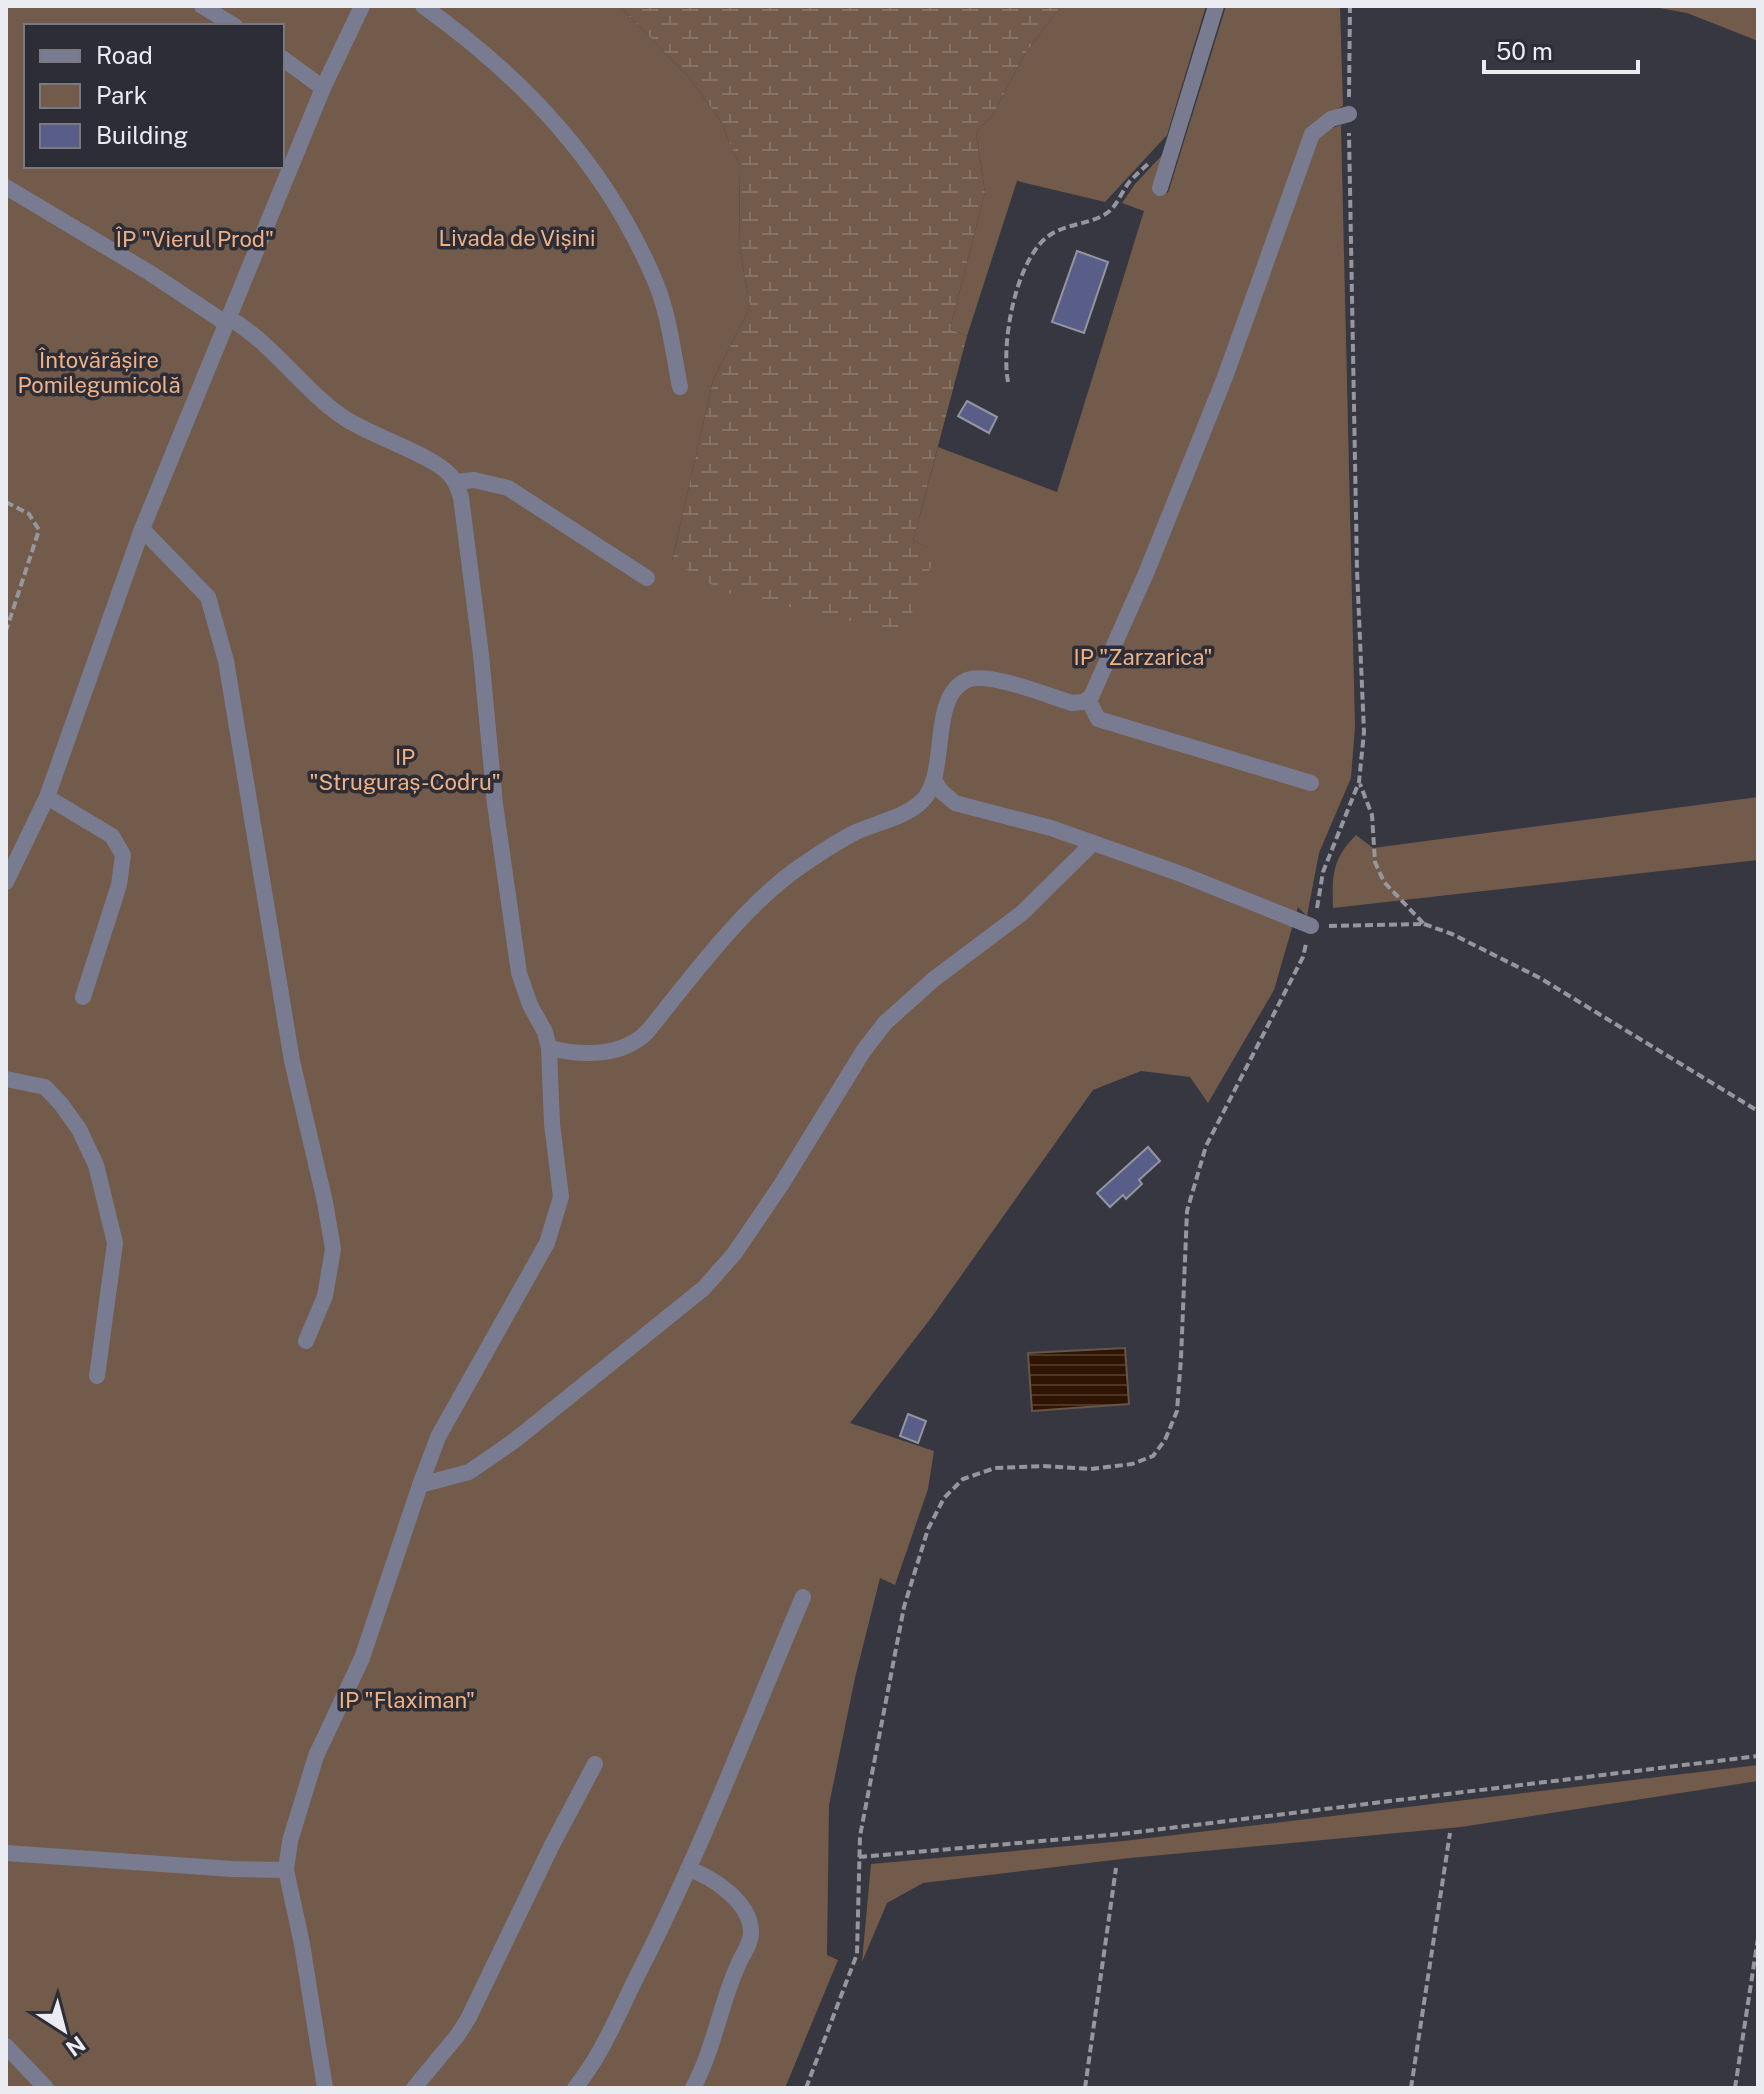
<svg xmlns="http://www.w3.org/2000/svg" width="1764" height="2094" viewBox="0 0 1764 2094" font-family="'Public Sans',sans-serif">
<defs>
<pattern id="wetland-marsh" width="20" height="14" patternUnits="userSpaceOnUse" patternTransform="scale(2)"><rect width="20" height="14" fill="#725b4a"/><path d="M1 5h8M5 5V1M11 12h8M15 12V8" fill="none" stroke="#867365"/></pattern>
<pattern id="water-rules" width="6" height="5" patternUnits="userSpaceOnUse" patternTransform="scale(2)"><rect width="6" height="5" fill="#2e1401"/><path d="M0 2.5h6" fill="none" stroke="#4c3626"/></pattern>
</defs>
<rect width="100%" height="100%" fill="#363741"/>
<g fill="#725b4a" fill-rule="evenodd">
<path d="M6,6h613l69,70 32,44 19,45 1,84 10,58 -37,73 -41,181 264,-10 -23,-10 25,-94 119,45 87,-281 -22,-8 13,-19 31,-33 -13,37 15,5 58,-187h114l3,100 -19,10v15l17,-6 14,602 -4,51 -32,75 -12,63 -9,-9 -24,83 -66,113 -18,-26 -49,-6 -48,19 -162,228 -81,105 84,28 -6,38 -33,96 -15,-7 -25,100 -26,127 -2,150 11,5 -53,128h-779zM26,26h256v140h-256z"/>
<path d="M1061,6h145l-39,129 -62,67 -88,-21 -50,155 -17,-7 35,-137 -9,-60 17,-17 31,-60z"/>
<path d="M1648,6h110v35l-71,-28z"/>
<path d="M1758,797v63l-425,48c-1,-32 -1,-49 23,-73l17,13z"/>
<path d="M1758,1765v16l-297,46 -331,31 -207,25 -36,20 -25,59 9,-98 253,-23z"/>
</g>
<path fill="url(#wetland-marsh)" d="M619,6h442l-37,49 -31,60 -17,17 9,60 -35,137 17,7 -54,205 24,10 -33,82 -180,-41 -52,-31 41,-181 37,-73 -10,-58 -1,-84 -19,-45 -32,-44z"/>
<path fill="url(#water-rules)" stroke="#675549" stroke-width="2" d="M1125,1348l4,56 -97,7 -4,-58z"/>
<g fill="#595e88" stroke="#9395a0" stroke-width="2">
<path d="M1077,251l31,11 -24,71 -32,-11z"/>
<path d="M967,401l30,16 -8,16 -31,-17z"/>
<path d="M1148,1147l12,14 -21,19 3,4 -16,15 -3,-4 -13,12 -13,-14z"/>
<path d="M908,1414l18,7 -8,22 -18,-7z"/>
</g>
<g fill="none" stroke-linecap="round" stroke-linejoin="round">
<g stroke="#95969e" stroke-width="4" stroke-dasharray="8 4" stroke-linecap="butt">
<path d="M1349,97l1,-91"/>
<path d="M1008,382c-7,-39 7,-119 39,-145 17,-13 39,-12 57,-22 13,-7 17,-23 26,-34 6,-6 12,-12 18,-17"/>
<path d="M6,502l23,12 10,16 -33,101"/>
<path d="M1317,908l6,-36 36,-90 5,-50 -7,-162 -8,-437"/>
<path d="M1424,924l28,10 88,44 218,133"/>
<path d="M1329,926l95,-2 -40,-42 -9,-20 -3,-47 -12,-31"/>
<path d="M859,1857l262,-23 637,-78"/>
<path d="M806,2088l51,-134 3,-118 44,-229 24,-78 16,-31 19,-19 32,-11 48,-2 48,3 41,-5 21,-8 12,-16 12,-29 4,-53 6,-147 19,-65 97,-189 3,-13"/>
<path d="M1085,2088l31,-220"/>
<path d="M1411,2088l39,-255"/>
<path d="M1735,2088l23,-150"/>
</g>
<g stroke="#797c90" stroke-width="16">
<path d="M202,6l33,20"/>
<path d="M423,6c101,72 183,159 232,275 14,33 18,71 25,106"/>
<path d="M282,58l41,30"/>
<path d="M6,187l144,86 77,51"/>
<path d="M1160,188l56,-182"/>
<path d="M229,318c45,26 74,73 117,101 26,17 88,37 104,56 6,6 8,14 11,22l20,158 14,149 24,169 11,32 15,27 4,16 3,76 9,73 -14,46 -109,194 -18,48"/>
<path d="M456,482l18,-2 34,8 139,90"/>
<path d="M142,529l66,68 18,64 66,400 33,141 8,47 -8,47 -19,45"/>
<path d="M1088,699l10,20 213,64"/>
<path d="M934,780l7,11 14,12 96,25 130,46 130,52"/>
<path d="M47,797l65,39 11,19 -4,30 -36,112"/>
<path d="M6,882l41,-85 95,-268 181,-441 39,-82"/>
<path d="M549,1048c33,8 73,9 98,-16 45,-55 98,-129 157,-168 16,-11 34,-23 52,-32 20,-9 50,-15 66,-31 28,-27 6,-104 45,-121 22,-9 81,16 105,23l11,-1 8,-5 56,-126 78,-194 87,-243 19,-15 18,-5"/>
<path d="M6,1079l39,8 16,17 18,25 17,36 19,78 -18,133"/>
<path d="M6,1853l226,16 54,1"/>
<path d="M688,1869c25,8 62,33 63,62 1,12 -9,24 -13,34 -18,40 -24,84 -45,123"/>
<path d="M6,2046l40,42"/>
<path d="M325,2088l-23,-144 -16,-74 4,-29 26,-85 46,-98 58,-173 49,-13 45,-31 190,-153 30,-34 47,-69 83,-135 21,-27 49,-44 88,-66 71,-70"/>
<path d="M414,2088l43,-52 11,-17 84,-174 43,-81"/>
<path d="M575,2088c27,-33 43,-74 62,-112 63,-122 112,-252 166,-379"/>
</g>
</g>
<g text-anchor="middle" stroke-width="7" stroke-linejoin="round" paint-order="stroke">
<g font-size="22" fill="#f1b184" stroke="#2c2d36">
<text x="517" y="246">Livada de Vișini</text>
<text x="195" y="247">ÎP "Vierul Prod"</text>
<text x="99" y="368">Întovărășire<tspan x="99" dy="25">Pomilegumicolă</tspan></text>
<text x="1143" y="665">IP "Zarzarica"</text>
<text x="405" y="765">IP<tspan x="405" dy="25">"Struguraș-Codru"</tspan></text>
<text x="407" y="1708">IP "Flaximan"</text>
</g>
</g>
<rect width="1764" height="2094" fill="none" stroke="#ebecf2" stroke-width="16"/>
<rect x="24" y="24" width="260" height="144" fill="#2c2d36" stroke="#787981" stroke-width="2"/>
<rect x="40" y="50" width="40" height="12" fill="#797c90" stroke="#787981" stroke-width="2"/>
<text x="96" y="64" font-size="24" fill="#ebecf2">Road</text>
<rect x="40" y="84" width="40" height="24" fill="#725b4a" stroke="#787981" stroke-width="2"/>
<text x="96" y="104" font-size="24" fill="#ebecf2">Park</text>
<rect x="40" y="124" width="40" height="24" fill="#595e88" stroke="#787981" stroke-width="2"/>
<text x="96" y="144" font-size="24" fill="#ebecf2">Building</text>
<g transform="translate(64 2030) rotate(144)" stroke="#2c2d36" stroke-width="6" paint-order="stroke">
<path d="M0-6L14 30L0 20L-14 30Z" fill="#ebecf2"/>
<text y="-12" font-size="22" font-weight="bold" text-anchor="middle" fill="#ebecf2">N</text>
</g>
<path d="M1484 60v12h154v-12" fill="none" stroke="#ebecf2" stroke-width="4"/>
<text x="1496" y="60" font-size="24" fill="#ebecf2" stroke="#2c2d36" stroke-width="6" paint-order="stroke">50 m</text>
</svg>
